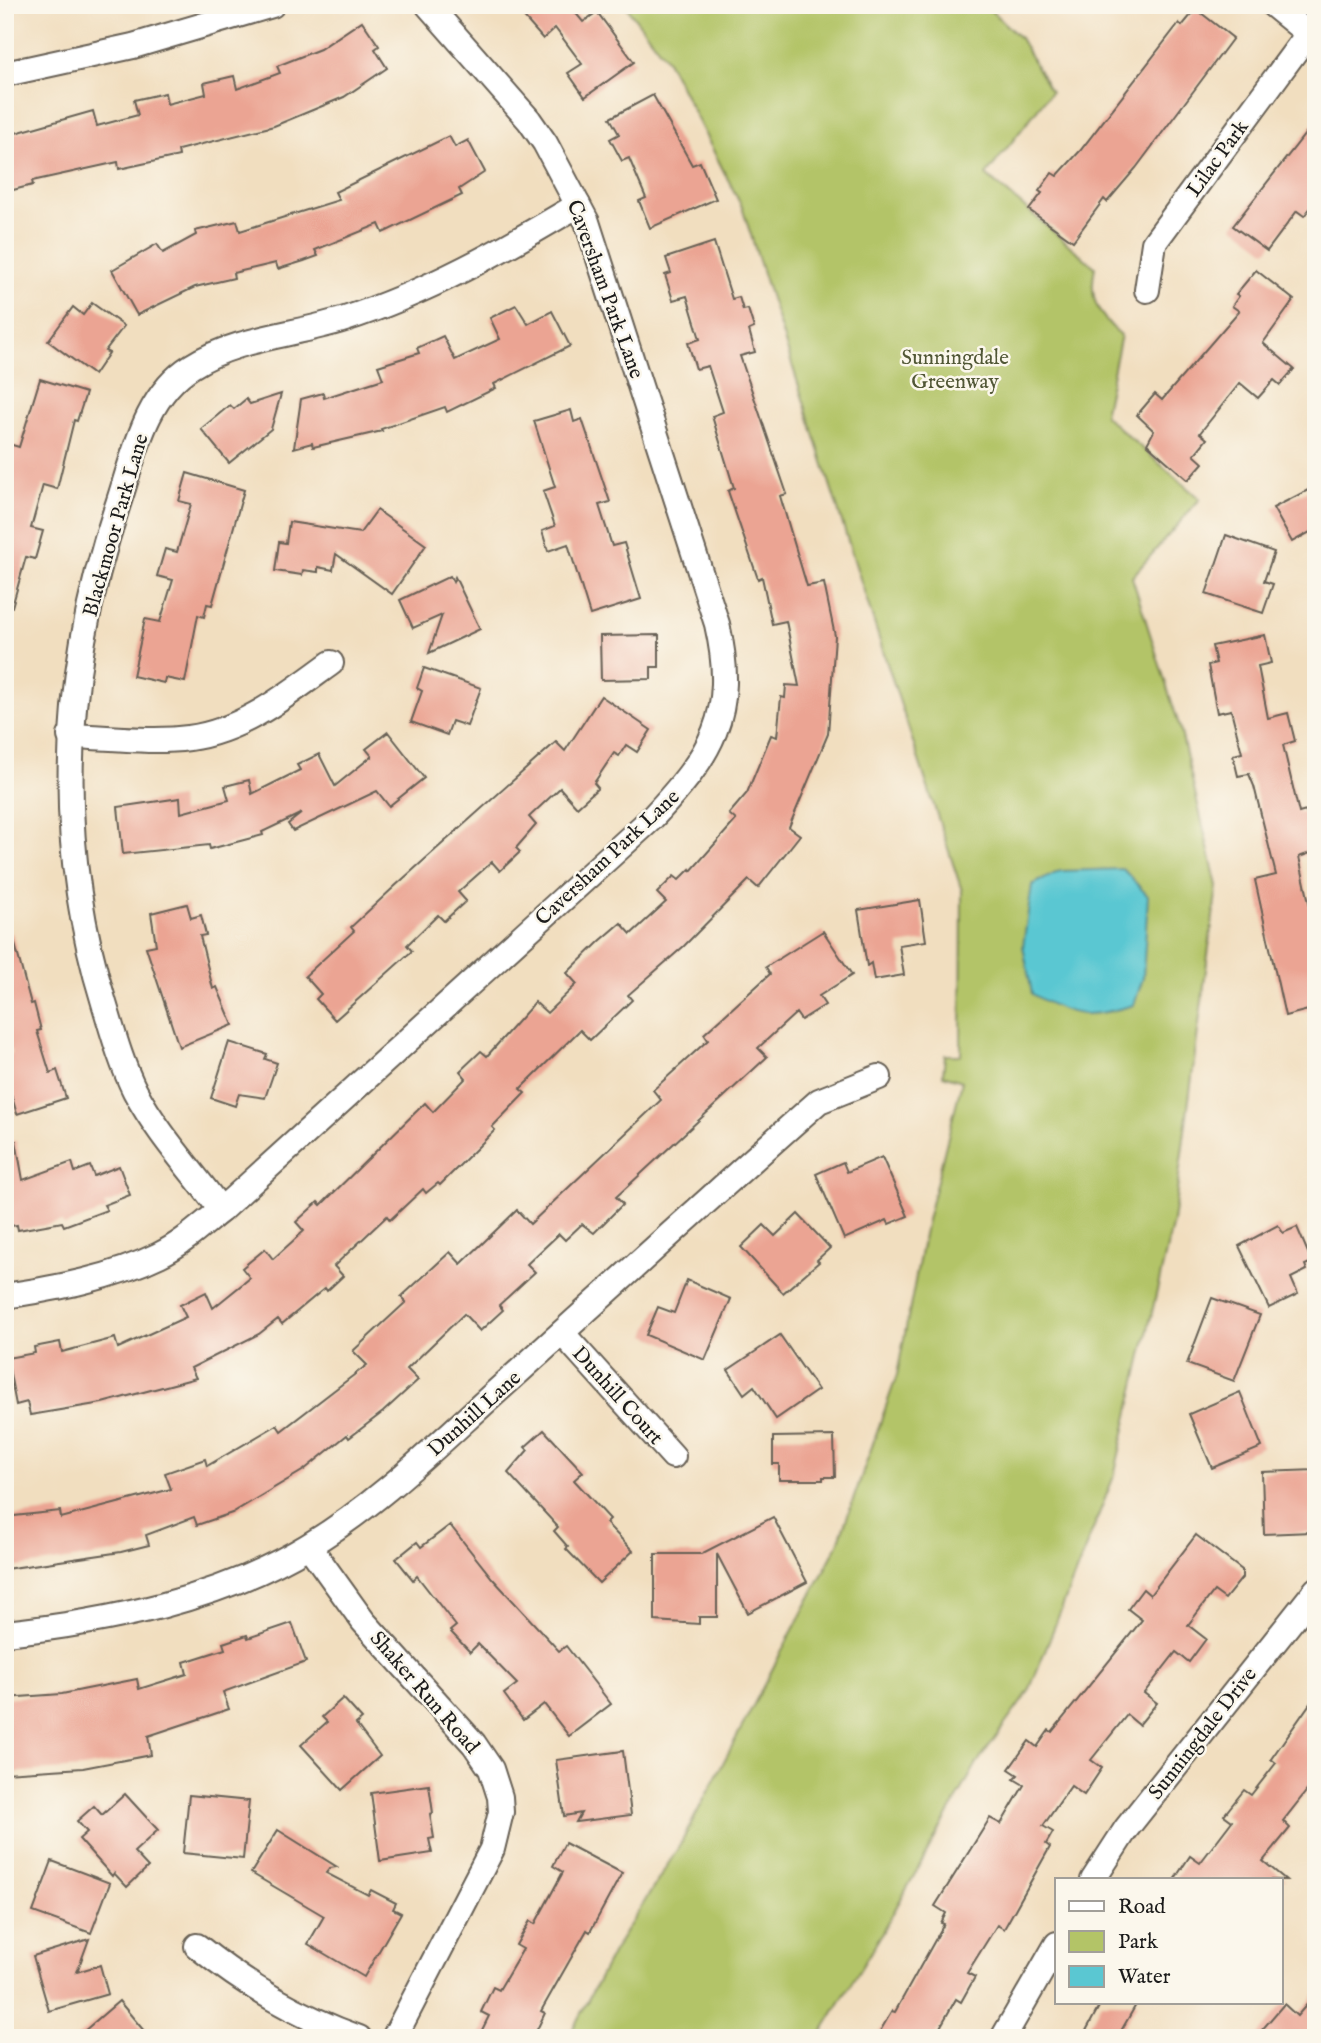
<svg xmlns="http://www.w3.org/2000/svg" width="1321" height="2043" viewBox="0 0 1321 2043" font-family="'IM FELL English',serif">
<rect width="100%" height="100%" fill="#fbf7ec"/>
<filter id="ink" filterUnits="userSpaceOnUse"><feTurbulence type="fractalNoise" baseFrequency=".0143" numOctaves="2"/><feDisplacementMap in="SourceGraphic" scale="14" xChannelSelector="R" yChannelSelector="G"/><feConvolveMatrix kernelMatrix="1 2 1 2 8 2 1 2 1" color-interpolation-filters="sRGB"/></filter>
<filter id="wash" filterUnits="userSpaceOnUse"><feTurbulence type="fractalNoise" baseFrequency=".00686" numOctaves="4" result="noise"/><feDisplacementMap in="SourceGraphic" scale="28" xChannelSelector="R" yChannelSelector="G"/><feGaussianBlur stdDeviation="1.57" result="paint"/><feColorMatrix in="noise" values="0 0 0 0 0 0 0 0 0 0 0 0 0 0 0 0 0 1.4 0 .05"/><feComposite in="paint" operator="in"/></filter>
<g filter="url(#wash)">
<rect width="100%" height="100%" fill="#f1debf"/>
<path fill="#b3c467" stroke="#687042" stroke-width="2" d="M625,5h360l35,33 31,54 -65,83 109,92c-7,31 3,49 26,68l-17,80 96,84 -68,78 48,151 37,158 -44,336 -59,254 -85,215 -52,72 -99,177 -60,98h-250l45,-86 67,-107 157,-299 60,-171 29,-151 36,-143 -19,-6 2,-20h16l1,-164 -79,-240 -141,-444 -75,-147z"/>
<path fill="#5ac7d2" stroke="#3b7277" stroke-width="2" d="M1123,869l25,27 -5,82 -9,27c-46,13 -60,14 -102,-11l-9,-48 9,-61 28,-14z"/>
<g id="blocks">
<g fill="#eba493">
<path d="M513,5h67l-6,6 9,11 14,-10 37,50 -49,35 -17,-24 14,-9 -27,-36 -12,11z"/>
<path d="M1196,9l37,29 -97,130 -29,34 -3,-3 -31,42 -44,-31 13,-17 -3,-2 13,-18 5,3 23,-25 99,-128 3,3z"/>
<path d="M362,21l17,25 -4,3 12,19 -43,29 -70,29 -96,24 1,6 -60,13 -1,-7 -86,19 1,4 -28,7v-56l88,-25 4,15 41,-11 -4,-15 31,-7 2,11 39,-10 -2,-11 30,-7 3,13 43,-16 -3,-7 43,-17z"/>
<path d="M653,95l39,70 8,-3 16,37 -66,29 -11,-27 7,-3 -17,-40 -7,3 -12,-22 9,-5 -9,-16z"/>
<path d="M1316,120v81l-12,15 -7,-5 -30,40 -34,-25z"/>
<path d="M449,136l6,11 13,-7 17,32 -26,17 3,6 -79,38 -4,-9 -64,26 3,6 -14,5 -26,8 -2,-6 -43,10 1,5 -39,9 -58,28 -25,-45 45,-26 6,9 33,-18 -1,-4 42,-10 3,10 99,-31 -4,-8z"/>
<path d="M714,242l18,57 7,-2 4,13 5,-1 6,19 -5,2 6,22 -15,4 47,138 -7,2 27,90 17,-3 11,53 -7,98 -39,93 11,8 -42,53 -9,-8 -65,66 -56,49 4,5 -42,40 -10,-10 -60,59 5,4 -33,34 3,3 -55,55 -2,-2 -12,10 -3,-4 -33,31 -3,-4 -53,50 9,10 -16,15 -2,-3 -43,36 -4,-5 -19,15 -68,34 5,10 -94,25 -72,12 -3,-13 -11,3 -9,-47 28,-5 -1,-6 26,-5 2,10 53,-14 3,10 68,-31 -6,-12 26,-13 7,16 37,-30 -8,-10 23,-19 8,10 31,-28 -8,-9 22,-20 3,3 104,-102 8,9 33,-34 -6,-7 21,-20 6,5 48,-54 12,11 30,-29 -10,-11 33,-32 21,-18 10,11 35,-32 -9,-9 17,-17 5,4 11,-11 1,2 45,-51 -7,-6 18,-21 24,-58 6,2 4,-40 4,1 1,-13 13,1 -13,-65 -14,3 -10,-47 -4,2 -30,-88 6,-3 -22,-72 11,-4 -15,-46 -12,3 -8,-26 12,-4 -13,-43 -14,4 -8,-25 6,-2 -5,-15z"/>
<path d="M1256,270l38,30 -31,43 31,26 -14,16 -6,-5 -16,18 -18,-15 -40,50 7,6 -13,16 9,8 -15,17 -41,-36 7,-13 -17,-16 18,-21 7,6 77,-89 -7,-5 7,-10 -3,-2z"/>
<path d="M92,303l32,23 -19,25 4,2 -15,22 -46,-34 25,-34 10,8z"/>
<path d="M516,305l12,19 24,-13 18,35 -76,38 2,4 -49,24 -2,-5 -64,22 1,2 -69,16 -1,-4 -18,5 7,-49 22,-6 1,5 59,-19 -5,-13 41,-13 -2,-5 26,-12 12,24 45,-21 -10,-21z"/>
<path d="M40,379l46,14 -9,28 -3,-1 -17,69 -14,-4 -12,43 12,3 -8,28 -9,-2 -14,50 -7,-1v-150l4,-12 10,3z"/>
<path d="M281,394l-10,35 -42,34 -28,-34 29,-24 4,4 12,-10 4,5z"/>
<path d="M571,410l3,12 8,-3 28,83 -11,3 13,41 12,-3 17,56 -51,16 -22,-71 -20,7 -6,-20 13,-5 -12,-35 12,-4 -21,-66z"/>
<path d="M187,473l57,17 -32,115 -5,-1 -3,13 -6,-2 -13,67 -20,-4 -1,5 -31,-7 12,-57 15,3 13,-42 -16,-4 8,-27 12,3 14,-48 -12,-3z"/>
<path d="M1316,486v43l-24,13 -19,-34z"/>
<path d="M377,510l49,35 -34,49 -56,-40 -3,16 -15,-3v5l-15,-2 -1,5 -27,-4 4,-29 7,1 3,-21 71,11z"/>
<path d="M1226,535l48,17 -10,29 9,3 -10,29 -57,-19z"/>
<path d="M450,576l3,6 2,-5 25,52 -51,24 13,-38 -29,13 -13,-28z"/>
<path d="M659,635v32h-8v12l-50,1 -1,-44z"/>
<path d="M1265,635l6,28 -13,3 10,52 20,-5 7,28 -12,4 16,68 7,-2 10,40 -17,6 11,50 6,-1v102l-31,8 -30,-136 21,-5 -22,-89 -5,-12 -11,2 -5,-21 9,-2 -11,-43 -14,3 -9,-48 8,-2 -4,-17z"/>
<path d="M424,668l57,20 -14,38 -15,-5 -5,14 -36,-13 11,-31 -5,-3z"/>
<path d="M601,696l50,34 -14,22 -11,-7 -7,11 -5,-3 -20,30 4,5 -21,19 -17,-19 -31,29 7,8 -20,23 4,4 -20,19 -8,-9 -34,30 8,9 -22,20 -6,-6 -31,30 5,6 -77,69 -19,-21 5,-5 -16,-18 49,-45 -3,-4 43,-40 162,-145 9,9z"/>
<path d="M388,732l36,46 -35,28 -12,-15 -84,40 -5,-7 14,-11 -40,19 1,3 -53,14 -1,-4 -86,9 -5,-47 62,-9 1,15 48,-13 -4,-14 24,-6 3,14 48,-24 -3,-5 22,-11 16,32 37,-30 -6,-7z"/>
<path d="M920,900l6,41 -27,4 5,30 -30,5 -3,-17 -4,3 -9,-56z"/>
<path d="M187,904l4,14 10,-3 5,20 -6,1 13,53 4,-2 16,38 -54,22 -33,-100 10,-2 -5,-32z"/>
<path d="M823,931l29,44 -33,21 6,9 -24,15 -5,-7 -38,35 9,9 -151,140 7,7 -29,29 -12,-9 -17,16 -6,-6 -32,30 8,8 -36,33 4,5 -23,21 -16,-17 -57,55 11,11 -35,32 -34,26 -2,-3 -43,35 -72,43 -35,12 -3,-8 -48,18 3,10 -28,7 -116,17v-52l55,-6 1,7 110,-29 -6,-16 40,-14 2,7 70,-41 4,6 86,-66 -14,-14 53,-49 -5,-5 49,-45 11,12 56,-54 13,14 131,-124 -8,-10 55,-50 -4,-6 66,-60 -4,-7z"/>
<path d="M12,933l19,71 3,-1 7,27 -4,1 13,42 7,-3 9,28 -49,16 -6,-20 -6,2v-40l7,-2 -7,-24v-96z"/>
<path d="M229,1042l38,12 -2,5 12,4 -12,35 -26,-4 -4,12 -24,-8z"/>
<path d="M16,1141l7,39 49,-18 3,10 15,-6 4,10 25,-10 11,29 -26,10 3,5 -43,16 -2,-4 -44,8 -1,-5 -12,2v-85z"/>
<path d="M882,1157l26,59 -19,8 -2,-4 -43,19 -28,-65 27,-12 4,10z"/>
<path d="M798,1214l32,34 -13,12 2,2 -36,31 -42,-46 23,-22 11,11z"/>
<path d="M1278,1225l5,8 14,-6 15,35 -7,3 2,5 -16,8 7,16 -29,14 -30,-62z"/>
<path d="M687,1280l44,19 -26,61 -59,-25 12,-28 16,6z"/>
<path d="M1212,1298l48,17 -26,66 -47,-17z"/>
<path d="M780,1335l38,55 -42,29 -22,-33 -10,8 -16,-24z"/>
<path d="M1240,1392l22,55 -50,21 -23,-54z"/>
<path d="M544,1430l39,42 -9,8 36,39 -4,4 27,28 -34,32 -33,-34 2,-2 -14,-16 4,-4 -50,-54 20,-23 -3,-3z"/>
<path d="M834,1436l1,41h-12v3h-44v-16h-6v-27z"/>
<path d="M1316,1470v31l-4,1 -1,30 -47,2 -2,-62z"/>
<path d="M773,1517l34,65 -59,31 -31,-59v63h-18v7l-44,-3v-67h46z"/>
<path d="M450,1525l42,53 67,73 7,-5 45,58 -42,32 -25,-32 -21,16 -19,-26 13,-10 -39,-40 -8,8 -20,-21 6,-5 -39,-50 -4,4 -17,-21 21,-17 4,5z"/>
<path d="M1196,1535l46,35v8l-17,21 -11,-8 -26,34 18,14 -17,23 -13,-10 -32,41 13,10 -18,22 -12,-10 -36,45 11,8 -18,27 -13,-9 -28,40 10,6 -7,12 4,3 -46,82 -7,-4 -30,48 8,4 -14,25 -5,-3 -22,39h-58l16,-27 3,1 49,-88 -3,-1 5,-10 -11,-7 55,-88 11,6 23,-39 -10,-6 4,-4 -9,-6 20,-28 8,6 12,-17 3,2 90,-112 -14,-11 15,-20 7,6z"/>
<path d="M292,1623l14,39 -83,30 6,17 -81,27 3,19 -68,13 -78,5v-75l57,-4 75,-15 2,10 48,-15 -3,-12 41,-13 -2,-6 24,-8 1,3z"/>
<path d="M1316,1695v84l-33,42 7,7 -27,33 23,19h-112l16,-24 10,7 32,-42 -8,-6 20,-25 7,5 25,-32 -5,-4z"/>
<path d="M343,1698l19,21 -6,5 24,32 -38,34 -41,-45 26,-23 -5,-5z"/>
<path d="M623,1751l8,64 -55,7 5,-9 -17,3 -8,-56z"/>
<path d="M429,1785l4,28 -3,1 4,24 -5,1 3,14 -52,8 -9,-68z"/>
<path d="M125,1794l33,36 -24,22 14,15 -21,20 -13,-14 -2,3 -33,-37 8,-7 -10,-11 17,-15 8,9z"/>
<path d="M189,1795l60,6 -6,58 -60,-6z"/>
<path d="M278,1830l59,37 -7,1 -4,5 42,22 3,-5 25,13 -3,6 8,4 -37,64 -56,-33 16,-28 -73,-43z"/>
<path d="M565,1843l57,30 -32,59 -3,-2 -46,81 4,2 -12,25h-55l11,-22 -8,-4 12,-25 6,3 24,-41 -7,-4 14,-24 5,3 28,-52 -10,-6z"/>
<path d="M52,1861l58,22 -19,50 -58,-21z"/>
<path d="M89,1939l-12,33 23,-7 8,29 -59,17 -16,-55z"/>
<path d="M1316,1994v44h-61l29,-34 13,12z"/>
<path d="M119,2001l31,37h-74z"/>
<path d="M1101,2003h36l-20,35h-35z"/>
</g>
</g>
</g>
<g filter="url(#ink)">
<use href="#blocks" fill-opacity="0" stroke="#676055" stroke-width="2"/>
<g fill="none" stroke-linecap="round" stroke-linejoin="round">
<g stroke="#676055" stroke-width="28">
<g id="street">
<path d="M1273,5l43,35"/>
<path d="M5,74l128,-28 139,-41"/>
<path d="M1147,290l7,-47 154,-209"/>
<path d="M70,736c39,1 80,7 119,2 54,-7 99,-44 142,-75"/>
<path d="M221,1210c-28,-38 -64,-77 -86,-119 -14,-28 -22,-58 -31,-88 -51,-166 -41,-335 14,-499 16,-48 27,-109 74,-138 44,-28 103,-31 153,-47 81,-26 160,-70 233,-114"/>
<path d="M5,1296c52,-8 107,-18 154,-41 23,-11 42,-29 62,-45l430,-391c60,-64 87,-104 66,-195l-130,-402 -42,-79 -16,-23 -101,-115"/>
<path d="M563,1334l110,122"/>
<path d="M309,1546l54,75 111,123 17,25 9,28 1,15 -9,37 -98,189"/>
<path d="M5,1633c103,-11 214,-33 303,-87 70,-42 128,-100 188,-154 108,-97 214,-195 323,-291l60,-24"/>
<path d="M1093,1880l33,-51 190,-239"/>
<path d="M197,1946c51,41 101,70 162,92"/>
<path d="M1003,2038l54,-94"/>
</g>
</g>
<use href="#street" stroke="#fff" stroke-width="24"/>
</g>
</g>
<g text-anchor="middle" stroke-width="5" stroke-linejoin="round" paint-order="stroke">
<g font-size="21" fill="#1c1c1c" stroke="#fbf7ec">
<text transform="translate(1217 158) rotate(-54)" y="7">Lilac Park</text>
<text transform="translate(606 289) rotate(70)" y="7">Caversham Park Lane</text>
<text transform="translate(115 525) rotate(-74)" y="7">Blackmoor Park Lane</text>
<text transform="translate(607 857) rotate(-43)" y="7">Caversham Park Lane</text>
<text transform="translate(618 1395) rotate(48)" y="7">Dunhill Court</text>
<text transform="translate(474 1413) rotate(-42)" y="7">Dunhill Lane</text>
<text transform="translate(425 1692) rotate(49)" y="7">Shaker Run Road</text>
<text transform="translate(1202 1733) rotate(-52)" y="7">Sunningdale Drive</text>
</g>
<g font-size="21" fill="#515736" stroke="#fbf7ec">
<text x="955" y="364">Sunningdale<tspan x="955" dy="24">Greenway</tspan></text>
</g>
</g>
<rect width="1321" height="2043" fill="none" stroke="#fbf7ec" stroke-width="28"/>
<rect x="1055" y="1878" width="228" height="126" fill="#fbf7ec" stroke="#a29f99" stroke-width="2"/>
<rect x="1069" y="1901" width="35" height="10" fill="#ffffff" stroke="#a29f99" stroke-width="2"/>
<text x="1118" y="1913" font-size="21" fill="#1c1c1c">Road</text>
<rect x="1069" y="1931" width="35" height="21" fill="#b3c467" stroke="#a29f99" stroke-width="2"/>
<text x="1118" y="1948" font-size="21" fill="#1c1c1c">Park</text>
<rect x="1069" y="1966" width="35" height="21" fill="#5ac7d2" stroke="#a29f99" stroke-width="2"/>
<text x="1118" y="1983" font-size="21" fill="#1c1c1c">Water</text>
</svg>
